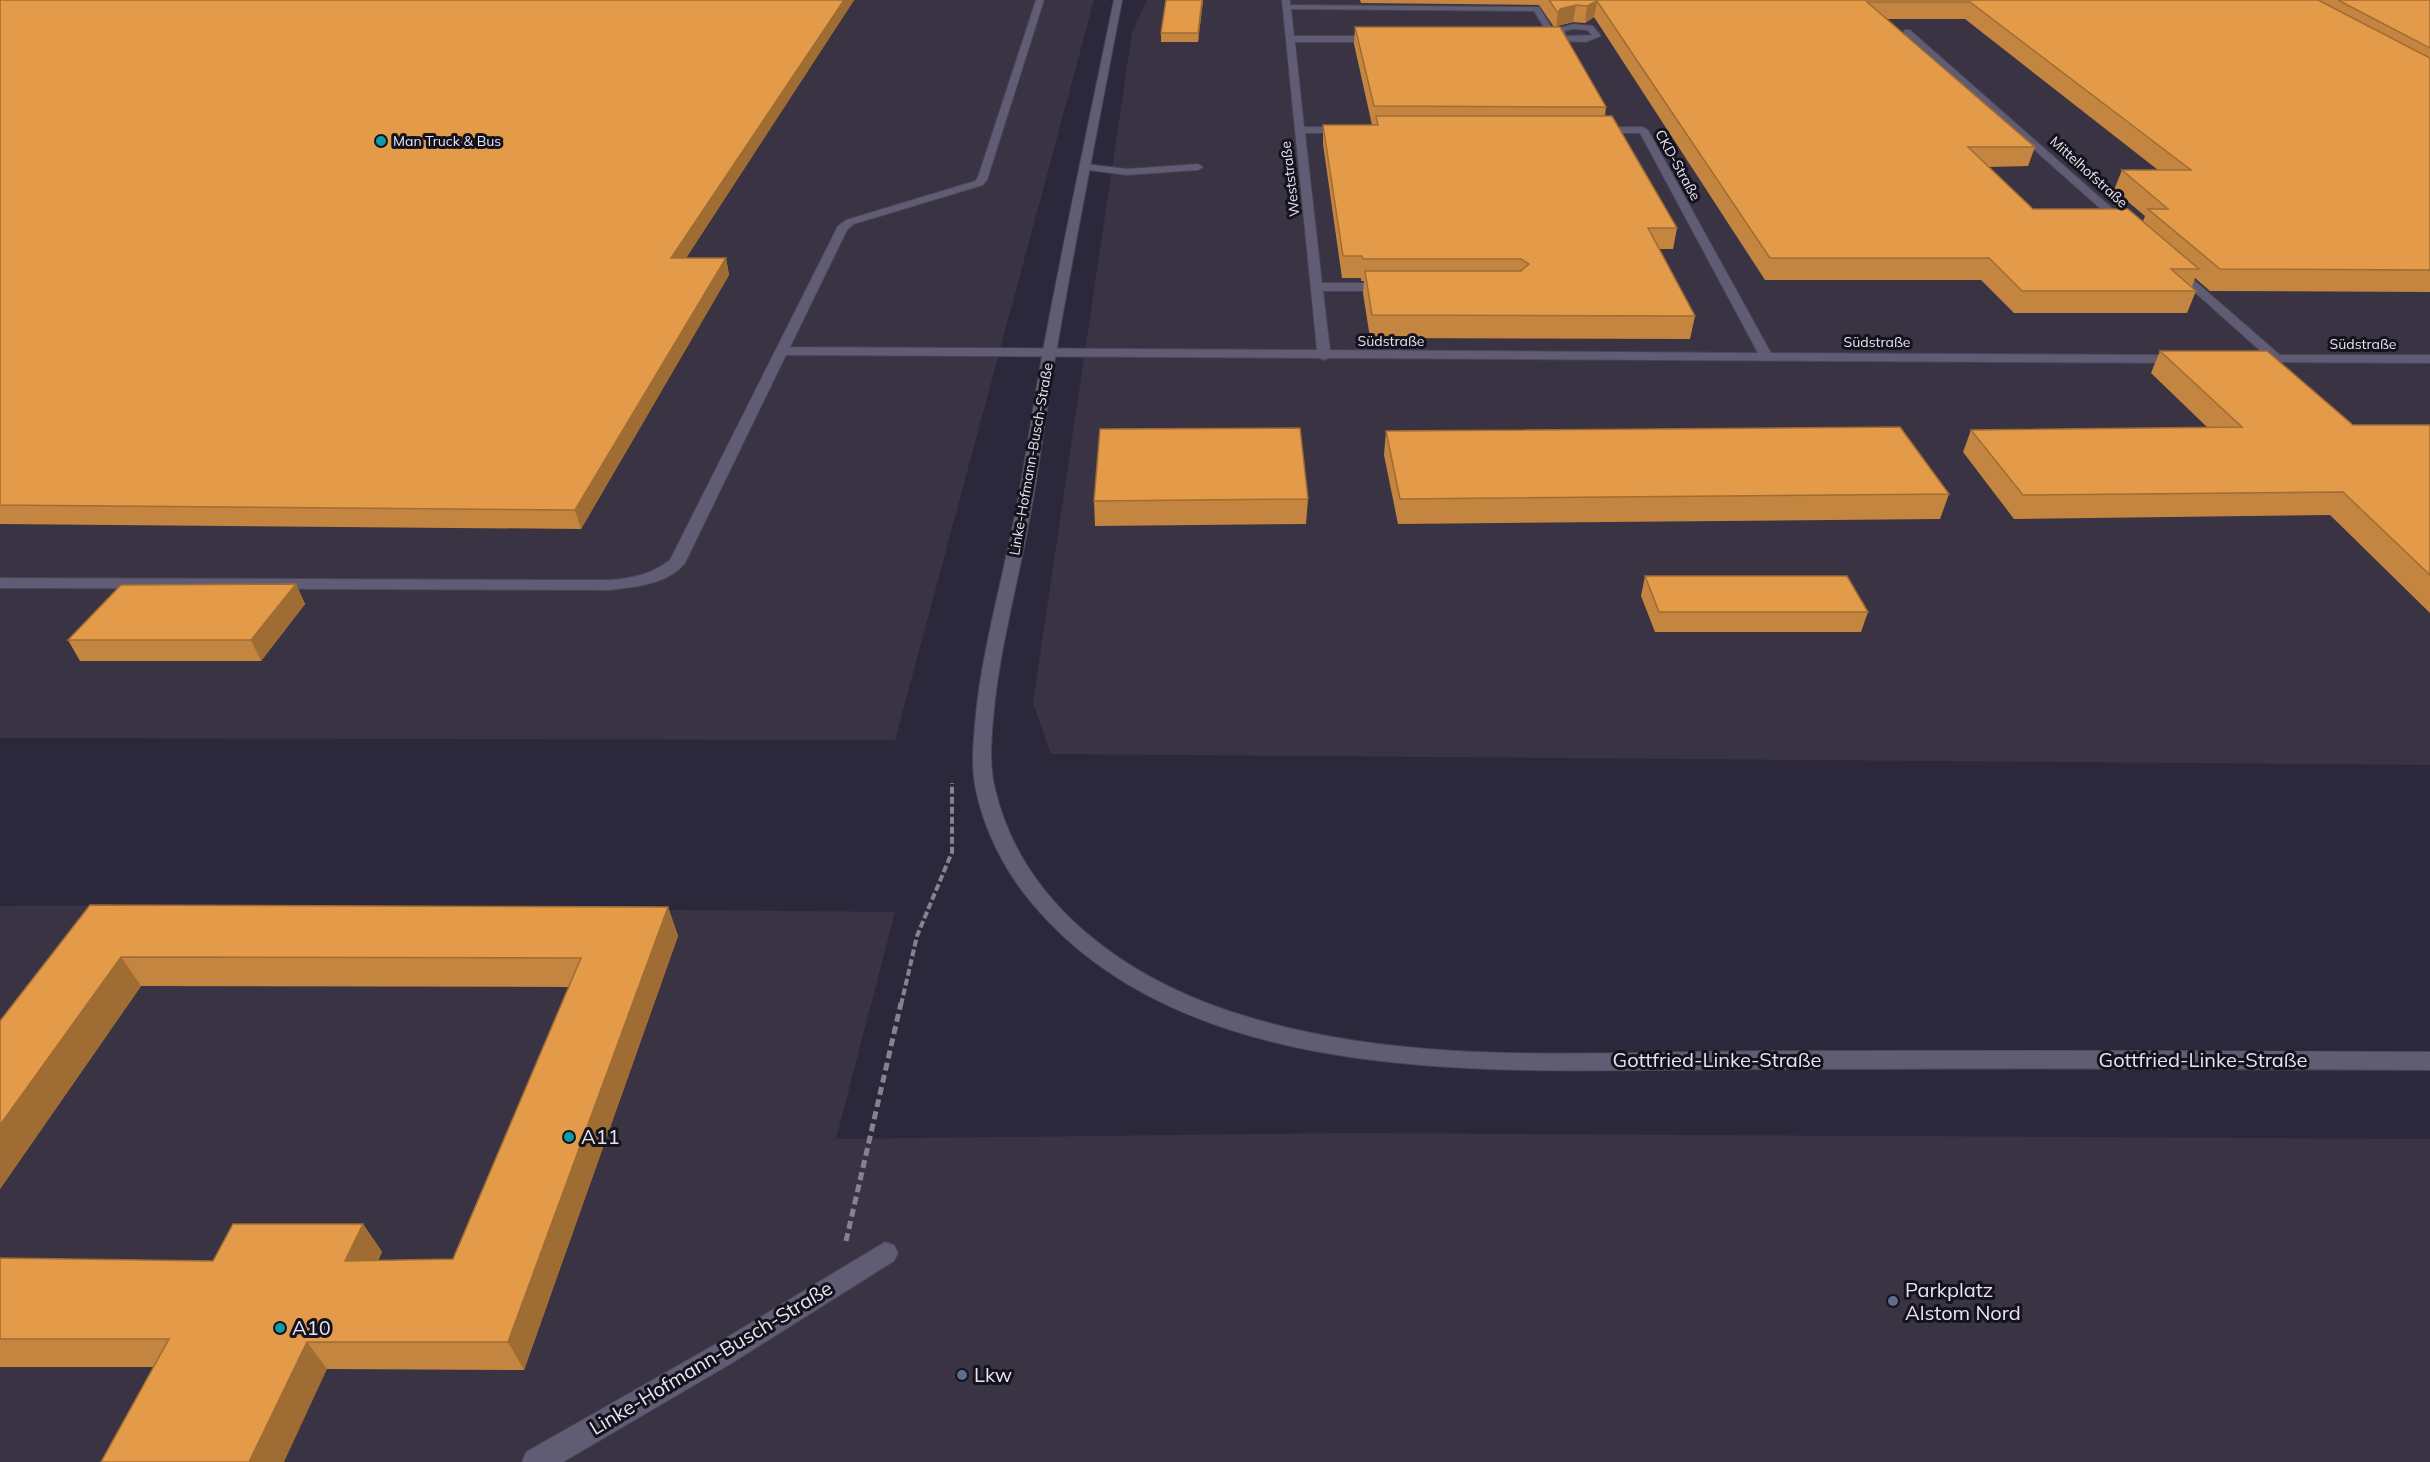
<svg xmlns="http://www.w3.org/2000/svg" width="2430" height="1462" viewBox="0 0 2430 1462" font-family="Mulish,sans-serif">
<rect width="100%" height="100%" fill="#2c283c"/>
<g fill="#3a3344">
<path d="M0,0h1094l-199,740 -895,-2z"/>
<path d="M1147,0h1283v765l-1379,-11 -18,-51 99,-670z"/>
<path d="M194,905l701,7 -59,227 509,-6 1085,6v323h-2430v-556z"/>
</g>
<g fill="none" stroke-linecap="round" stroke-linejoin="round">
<g stroke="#464455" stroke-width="2">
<g id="lane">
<path d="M1036,0h8l-57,180 -4,5 -129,39 -7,6 -57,117 527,3 -35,-350h8v5l246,2h3l18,29 1,-8 16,-4 19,2 8,10 -15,6 -34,-1 -18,-30 -243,-2 3,27h85l4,3 -4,3h-84l9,85h44l5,3 -5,3h-43l17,150h66l6,4 -6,4h-65l7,59 428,3 -118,-220h-45l-5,-3 5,-3h48l5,3 123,223 410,2 6,4 -6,4 -852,-5 -5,2 -5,-2 -533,-3 -101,208c-16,21 -50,24 -75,27l-610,-2v-10l610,2c23,-2 42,-6 60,-20l168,-334 8,-6 129,-39 3,-4zM1574,29l13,1 5,5 -26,1 -1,-5z"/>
<path d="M1904,30h6l219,193v4h-8l-217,-193z"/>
<path d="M1085,164l42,5 71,-5 5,3 -5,3 -71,5 -46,-6 -1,-2z"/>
<path d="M2175,266l4,1 101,88h150v8l-182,-1 -1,-3 1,-3 17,-1 -94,-84v-4z"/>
<path d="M885,1242l9,3 4,8 -4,8 -162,102 -169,99h-41l4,-10 188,-107z"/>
</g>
</g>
<g stroke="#464455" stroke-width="2">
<path id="street" d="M1114,0h8c-22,116 -45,231 -65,347 -10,54 -16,109 -26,163 -12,70 -32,138 -38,209 -2,23 -4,47 2,70 27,115 130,188 237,223 168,55 353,40 527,39 223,-1 447,-1 671,1v18c-187,-1 -374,-2 -561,-1 -71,0 -143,0 -214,1 -206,2 -480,6 -624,-168 -27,-32 -48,-74 -56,-117 -4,-23 -1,-47 1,-71 7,-67 26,-132 39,-199 11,-54 18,-110 28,-164 22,-118 47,-234 71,-351z"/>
</g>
<path stroke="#858293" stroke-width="4" stroke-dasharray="7 3" stroke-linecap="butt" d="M901,1005l16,-69 35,-84v-69"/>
<path stroke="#858293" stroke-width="5" stroke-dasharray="8 4.5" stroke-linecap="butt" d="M846,1241l55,-238"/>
<use href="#lane" fill="#605c73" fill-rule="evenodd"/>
<use href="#street" fill="#605c73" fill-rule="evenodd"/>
</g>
<g fill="#c3853f" fill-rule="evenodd">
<path d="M0,0h854l-168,258h40l3,17 -148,254 -581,-5z"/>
<path d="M1166,0h37l-5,42h-37v-9z"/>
<path d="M1360,0h1070v292l-220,-1 -15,-13 -3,9 4,4 -9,22h-173l-33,-33h-216l-171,-263 -9,6 -12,-1 -16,4v1l49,80 -1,9 72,112 -4,21h-14l36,67 -5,23 -320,-1 -7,-45 1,-12h-3v-3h-19l-19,-134v-19h49l-18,-81 1,-17h199l-15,-22 -178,-2zM1886,19h79l193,151h-36l-8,20 31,26 -2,5 -110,-12 -44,-42 39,-1 7,-19z"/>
<path d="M2160,351l193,74h77v188l-100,-98 -316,4 -51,-67 8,-22 237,-2 -57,-55z"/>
<path d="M1386,431l563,63 -9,25 -542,5 -14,-69z"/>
<path d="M1308,499l-2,25 -211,2 -1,-25z"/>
<path d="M1645,576l223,36 -7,20h-206l-14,-36z"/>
<path d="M296,584l9,20 -44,57h-181l-12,-21z"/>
<path d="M90,905l578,2 10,29 -154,434 -197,-1 -173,-2h-154v-109l213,3 150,-37 19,28 -4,9 75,-2 116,-272 -428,-1 -141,203v-168z"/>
</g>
<g fill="#9f6c33">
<path d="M844,0h10l-179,275 -4,-17z"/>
<path d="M1202,0h1l-5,42v-9z"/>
<path d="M1597,1l-3,16 -9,6 2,-17z"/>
<path d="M1576,5l-3,17 -16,4 -1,3 2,-16 2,-4z"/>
<path d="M726,258l3,17 -148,254 -6,-19z"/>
<path d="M296,584l9,20 -44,57 -10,-21z"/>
<path d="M668,907l10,29 -154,434 -16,-28z"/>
<path d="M121,957l20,29 -141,203v-64z"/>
<path d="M363,1224l19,28 -18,37 -19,-28z"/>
<path d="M307,1342l20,27 -43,93h-35z"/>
</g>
<g fill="#e39b49" stroke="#9f6c33" stroke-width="1.5">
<path d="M0,0h844l-173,258h55l-151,252 -575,-5z"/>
<path d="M1166,0h36l-4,33h-37z"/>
<path d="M1549,0h769l112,58v212l-210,-1 -72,-60h20l-46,-39h69l-221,-168h-103l168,145h-67l65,62h95l71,60h-28l25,22h-174l-33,-33h-219l-173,-257 -10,5 -11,-1 -16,4 -2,4z"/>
<path d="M2338,0h92v48z"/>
<path d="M1355,27h205l46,80 -232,-1z"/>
<path d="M1376,116h236l65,112h-29l47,88 -323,-1 -7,-44h156l8,-7 -8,-5h-158l-1,-3h-19l-20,-131h55z"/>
<path d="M2160,351h107l86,74h77v150l-87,-83 -320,3 -52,-65 271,-3z"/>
<path d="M1900,427l49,67 -549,5 -14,-68z"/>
<path d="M1300,428l8,71 -214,2 6,-72z"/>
<path d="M1645,576h202l21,36h-209z"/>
<path d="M296,584l-45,56h-183l53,-55z"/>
<path d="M90,905l578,2 -160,435h-201l-58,120h-148l68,-123h-169v-81l213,3 20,-37h130l-18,37 108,-2 128,-301 -460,-1 -121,168v-104z"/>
</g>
<g fill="#0f9aa8" stroke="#14131c" stroke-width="2">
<circle cx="381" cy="141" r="6"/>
<circle cx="569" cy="1137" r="6"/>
<circle cx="280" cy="1328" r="6"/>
</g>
<g fill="#5c6f8a" stroke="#14131c" stroke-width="2">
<circle cx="1893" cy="1301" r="6"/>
<circle cx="962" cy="1375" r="6"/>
</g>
<g text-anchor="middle" stroke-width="6" stroke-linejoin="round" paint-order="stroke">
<g font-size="14" fill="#e6e4f2" stroke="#14131c" text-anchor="start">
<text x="393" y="146">Man Truck &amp; Bus</text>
</g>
<g font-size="14" fill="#e6e4f2" stroke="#14131c">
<text transform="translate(1678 165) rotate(61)" y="5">CKD-Straße</text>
<text transform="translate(2089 172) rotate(42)" y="5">Mittelhofstraße</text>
<text transform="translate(1290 179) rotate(-97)" y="5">Weststraße</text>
<text x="1391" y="346">Südstraße</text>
<text x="1877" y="347">Südstraße</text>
<text x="2363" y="349">Südstraße</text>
<text transform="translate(1031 459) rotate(-80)" y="5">Linke-Hofmann-Busch-Straße</text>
</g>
<g font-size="20" fill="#e6e4f2" stroke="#14131c">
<text x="1717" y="1067">Gottfried-Linke-Straße</text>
<text x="2203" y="1067">Gottfried-Linke-Straße</text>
<text transform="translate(711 1358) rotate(-31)" y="7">Linke-Hofmann-Busch-Straße</text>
</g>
<g font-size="20" fill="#e6e4f2" stroke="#14131c" text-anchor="start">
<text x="581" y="1144">A11</text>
<text x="1905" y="1297">Parkplatz<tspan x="1905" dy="23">Alstom Nord</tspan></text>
<text x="292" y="1335">A10</text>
<text x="974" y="1382">Lkw</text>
</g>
</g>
</svg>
